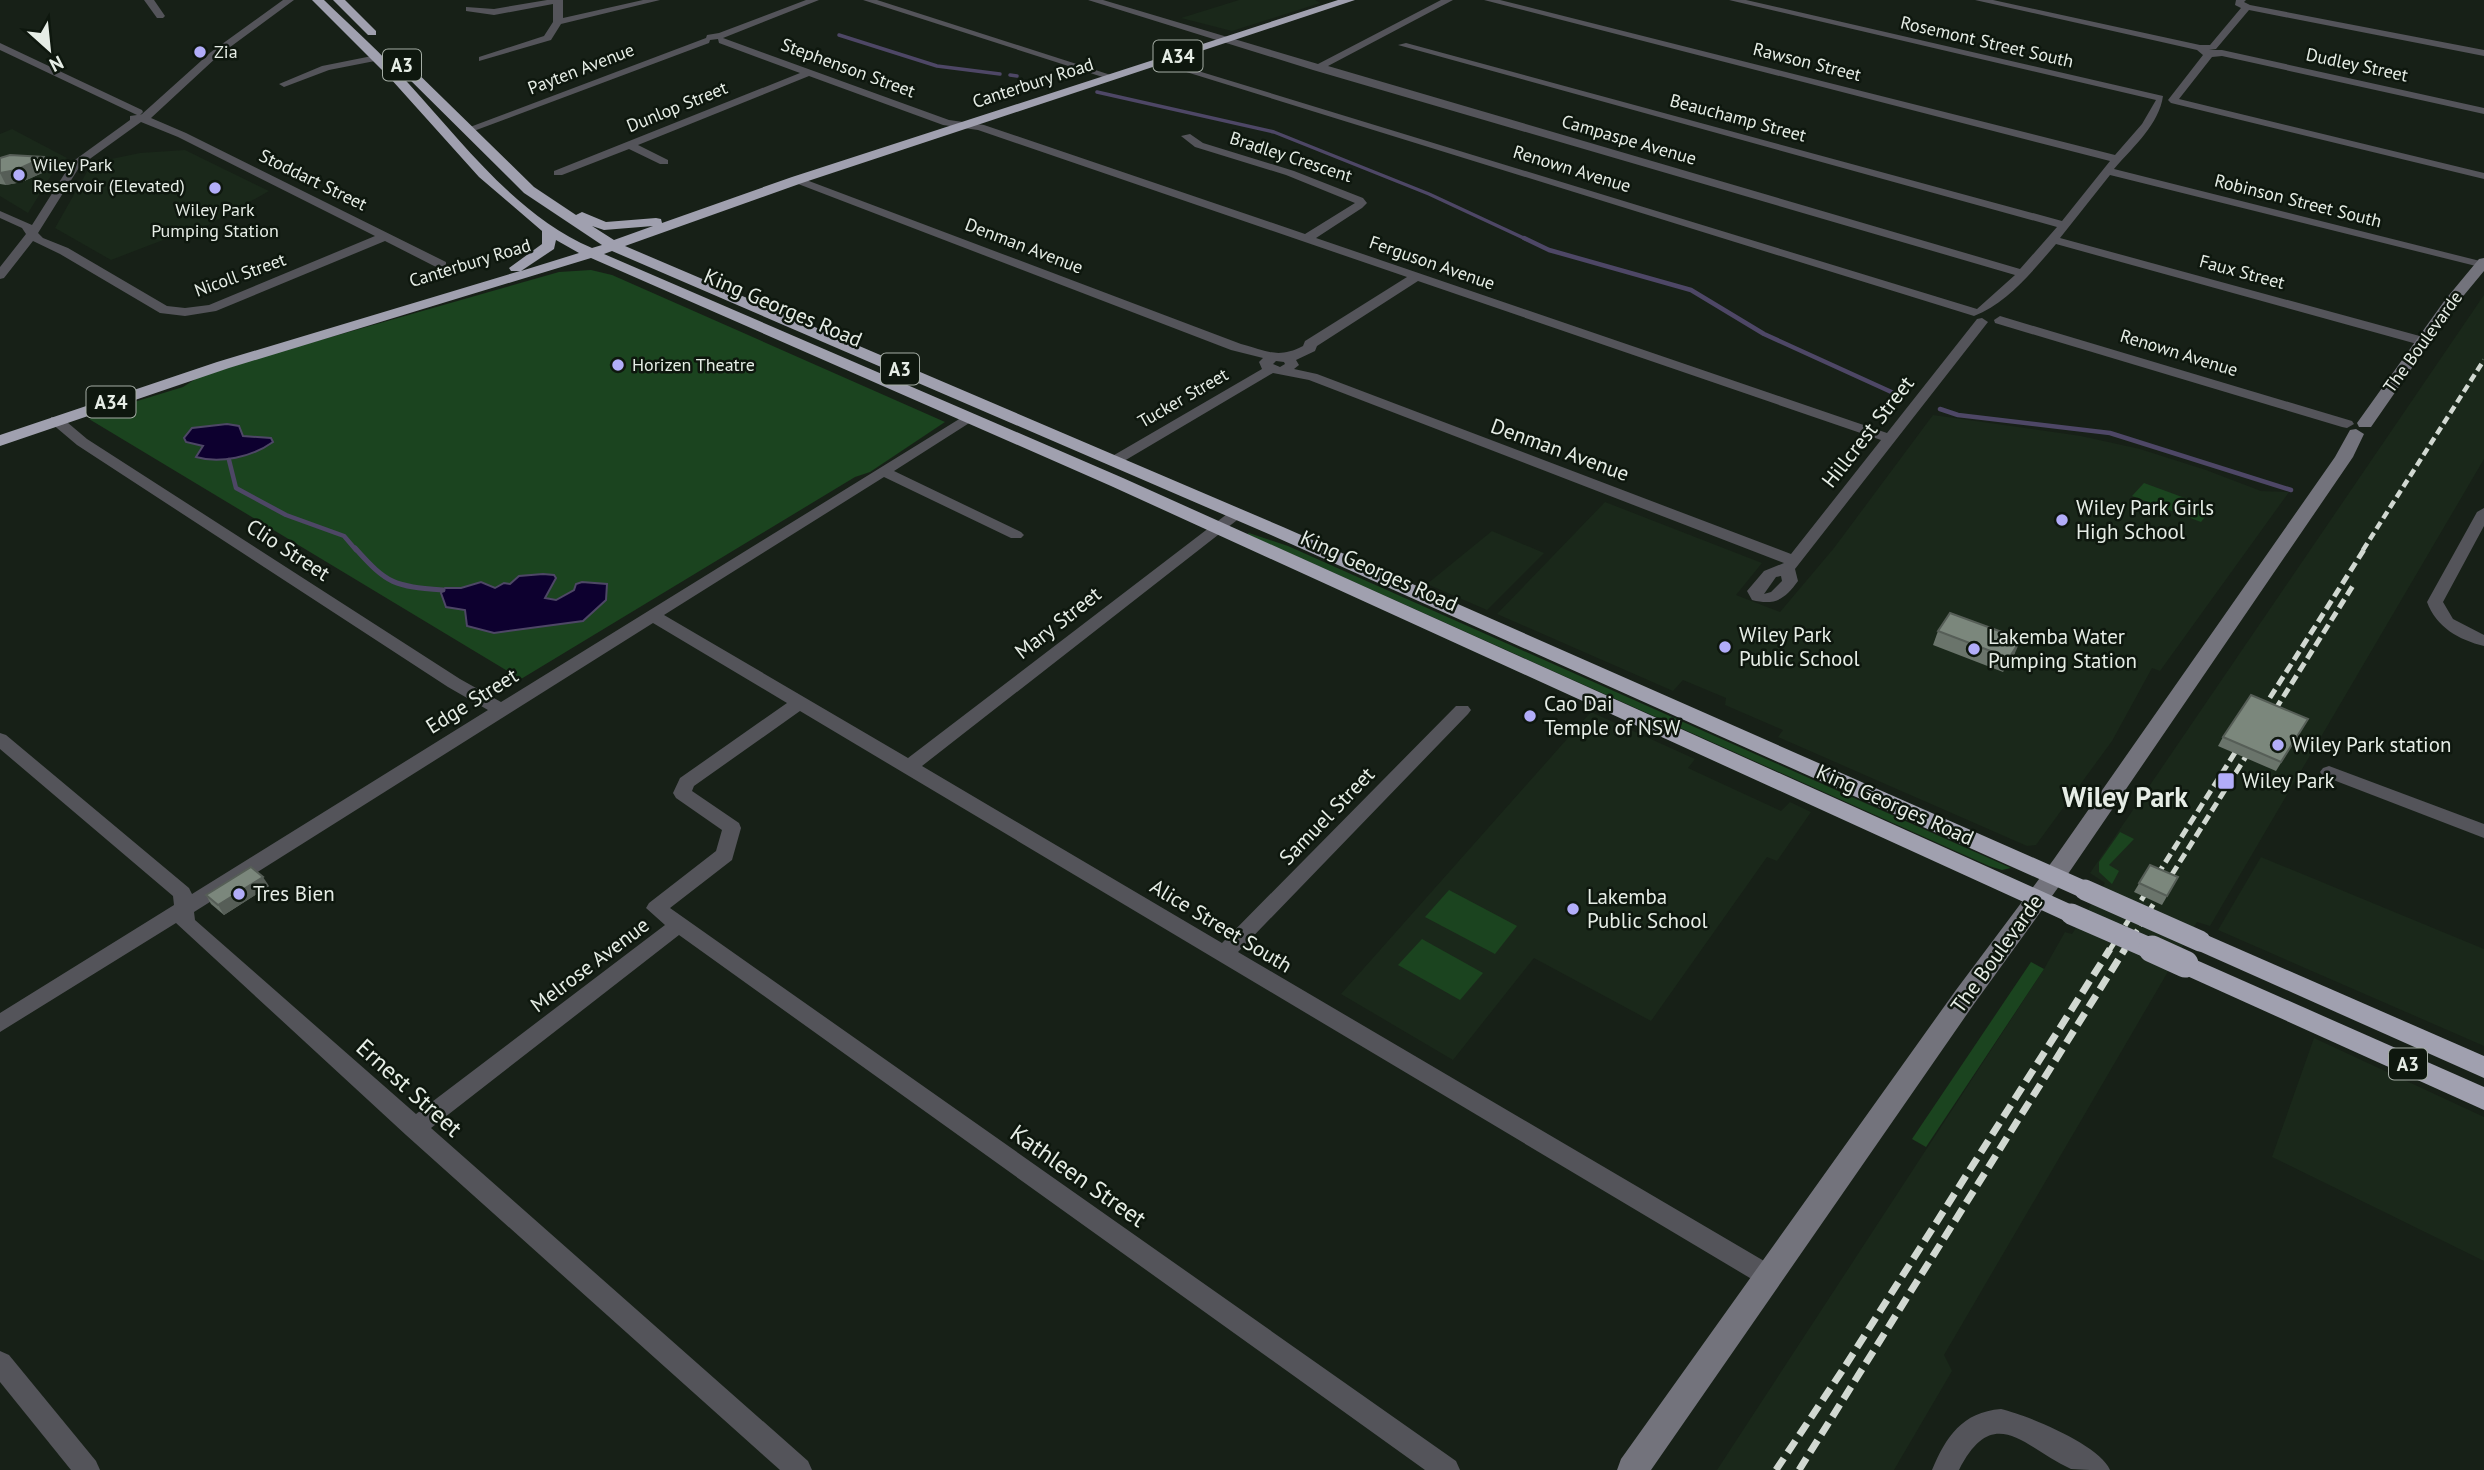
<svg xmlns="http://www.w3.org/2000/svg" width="2484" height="1470" viewBox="0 0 2484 1470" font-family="'PT Sans',sans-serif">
<rect width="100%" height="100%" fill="#172017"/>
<g fill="#1a281a">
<path d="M1239,0h76l5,3 -88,28 -51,-13z"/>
<path d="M12,129l55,29 -10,8 -29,47 -28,-17v-62z"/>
<path d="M185,150l84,41 -68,38 -4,-2 -86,33 -56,-32 37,-65 48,-10z"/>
<path d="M2484,295v164l-274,467 -13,-4 -253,433 8,16 -58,99h-177l327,-501 21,-37 7,2 33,-51 -15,-10z"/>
<path d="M1933,415l148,21 59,13 66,21 55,21 28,1 -129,179 -8,-3 -40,73 -76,104 -9,1 -249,-109 5,-7 -58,-25 1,-7 -43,-18 -10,11 -176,-77 108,-112 157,61 -26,32 44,17 54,-64z"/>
<path d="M1492,531l52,22 -57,57 -60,-26z"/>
<path d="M1591,712l104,47 -7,9 93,43 9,-9 21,10 -34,49 -10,-4 -116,164 -117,-63 -81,102 -112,-66z"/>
<path d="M2261,857l223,92v97l-266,-116z"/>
<path d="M2314,1038l170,79v144l-212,-104z"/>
</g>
<g fill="#1b441f">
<path d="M591,270l21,5 333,147 -75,50 -15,5 -334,202 -432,-260 32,-13 62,-19 14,-9 64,-21 298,-85z"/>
<path d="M2144,483l68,25 -11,14 -69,-26z"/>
<path d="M1249,533l39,13 723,322 -9,2 -13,-4 -742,-332z"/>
<path d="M2120,832l14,7 -25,26 10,6 -7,13 -13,-12v-10z"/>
<path d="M1449,890l68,36 -22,28 -70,-37z"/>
<path d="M1422,939l61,34 -23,27 -62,-35z"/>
<path d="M2031,962l13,7 -118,178 -14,-8z"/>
</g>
<g fill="#0d002f" stroke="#4e4766" stroke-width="2">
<path d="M227,424l12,2 4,10 28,2 2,4c-21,15 -53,22 -77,15l7,-11 -17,-4 -2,-4 8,-10z"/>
<path d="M543,574l11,1 2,3 -11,20 11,2 18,-10 2,-6 6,-2 25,2 -1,16 -23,21 -89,12 -27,-7 -2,-16 -19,-3 -5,-14 4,-5h16l20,-6 14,6 9,-5 6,1 9,-8z"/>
</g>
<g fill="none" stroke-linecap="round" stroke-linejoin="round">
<g stroke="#4e4766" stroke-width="3.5">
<path d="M839,35l98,31 63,8"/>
<path d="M1010,75l7,1"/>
<path d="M1097,92l177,40 155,62 99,46"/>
</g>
<g stroke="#4e4766" stroke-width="4.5">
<path d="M1524,238l25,12 142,40 73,44 134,61"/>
<path d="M1940,409l18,6 152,18 181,57"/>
<path d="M229,460l7,28 50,27 58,21 12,14"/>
</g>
<path stroke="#4e4766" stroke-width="5" d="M355,548c33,37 39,38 88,42"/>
<g fill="#54545a" fill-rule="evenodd">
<path d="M144,0h10l11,16 -2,2h-6z"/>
<path d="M283,0h11l-76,56 -67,62 35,15 260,129v6h-8l-53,-27 -169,70 -31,5 -25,-3 -100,-59 -27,-13 -29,37 -4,1v-12l26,-33 -4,-6 -22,-10v-7l32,14 40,-63 58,-42v-4l7,-1 -137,-65v-7l142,67 1,2 -3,3 2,-1 69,-62zM141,122l37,15 197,99 -166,69 -24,3 -18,-2 -99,-58 -25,-10 -5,-5 42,-67z"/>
<path d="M547,0h16v18l80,-18h17l-99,24 -10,16 -72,21v-4l65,-21 9,-14v-18l-59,11 -28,-4v-4l28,2z"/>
<path d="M806,0h13l-96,38 226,82 35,5 321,109 50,-31 -69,-28 -91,-28 -14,-11 9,-2 13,9 91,28 69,27 4,5 -5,5 -46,30 571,195 90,-114 5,-1 6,4 -193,247 3,12c-13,18 -23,25 -46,19l-5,-9 17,-20 20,-8 -475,-183 -36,-7 -154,91h-10l-2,-3 2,-3 153,-89 -3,-7 4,-4 -32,-8 -438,-168v-4h8l440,166c26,7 37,15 62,2l2,-5 102,-64 -429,-147 -35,-5 -134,-49 -171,69 30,15v4h-8l-31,-15 -67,26h-8v-4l246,-98 -81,-30 -1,-4 -8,1 -1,3 -238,89 -9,-2 244,-92 1,-3 12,-2zM1418,281l463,159 -90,114 -474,-180 -23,-5 5,-4 -3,-5 19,-9 2,-5zM1276,361l8,1 1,2 -5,3 -7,-3zM1781,576l1,5 -11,11 -7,2 12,-17z"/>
<path d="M863,0h14l240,77 -5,3z"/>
<path d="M1088,0h15l215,64 123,-64h12l-125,66 692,203 37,-42 -659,-182 8,-2 656,178 48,-60 -626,-161h16l615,155 27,-31 14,-24 -427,-100h17l417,96c-4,28 -28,49 -49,73l370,93v6l-374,-93 -50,63 367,100 2,3 -2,3h-10l-361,-100c-24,28 -49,59 -82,72l-820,-254 8,-2 815,249 38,-34 -702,-205z"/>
<path d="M1975,0h18l207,45h10l31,-37 -6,-3 1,-5h10l-2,2 6,3 234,45v6l-235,-46 -33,39 -7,1h13l262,58v6l-262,-58 -10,1 -33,42 305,74v6l-313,-76 -3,-3 35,-45 -6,-5z"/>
<path d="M377,55l5,3 -2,2 -51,10 -45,17 -5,-3 43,-18z"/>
<path d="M2000,316l352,105 2,3 -7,4 -5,-1 -347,-104 -1,-3z"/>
<path d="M969,413l7,4 -2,3 -80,51 127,61 3,3 -3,3h-10l-127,-61 -220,138 244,143 323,-247h10l2,3 -2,3 -319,249 300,177 234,-237h12l3,4 -3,4 -230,238 538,316 4,8 -4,8 -8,3 -8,-3 -960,-573 -106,75 -2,5 47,32 2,5 -9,32 -62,48 786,553 4,9h-35l-746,-535 -248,193 377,333 4,9h-32l-374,-335 -230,-212 -176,109v-19l174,-108 -1,-9 -173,-147v-16l6,2 183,153 3,6 296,-184 -40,-23 -371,-242 -26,-22v-6h10l26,22 373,240 41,23zM653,623l134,80 -107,75 -7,15 3,5 46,32 -6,21 -67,52 -3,5 19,17 -249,189 -221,-194 -1,-8z"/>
<path d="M2484,508v18l-41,76 10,17 31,16v11c-25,-6 -48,-19 -57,-44l50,-90z"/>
<path d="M2329,766l155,58v14l-161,-62 -3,-4 3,-4z"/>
<path d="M0,1351l9,4 87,106 4,9h-29l-71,-88z"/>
<path d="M2001,1409c26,6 99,36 109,61 -11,0 -29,0 -39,-1 -46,-21 -77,-68 -112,1h-27c14,-33 30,-58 69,-61z"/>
</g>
<g fill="#73737c" fill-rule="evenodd">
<path d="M2484,258v13l-29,35 -84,121h-12l-2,-4 88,-123 34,-41z"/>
<path d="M2356,429l8,5 -11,23 -283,414 -96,133 -323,466h-34l4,-11 335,-469 98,-131 281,-402 15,-27z"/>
</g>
<g fill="#a0a0af" fill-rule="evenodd">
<path d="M312,0h12c29,28 58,54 85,84 54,59 107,131 183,164l10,-3 -78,-52 -129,-128v-6h8l131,128 42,28 6,-3 24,10 50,-4 5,1 1,4 130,-46 546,-177h17l-553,183 -177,63 658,281 810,357 4,6 -4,6 -8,3 -8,-3 -806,-361 -659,-284 -8,3 519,224 956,430 4,6 -4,6 -8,3 -8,-3 -952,-434 -520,-228 -362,110 -229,78v-11l217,-73 303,-91h-9l-2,-3 33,-24v-13l-63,-54 -89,-99zM592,226l12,4 49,-4 -39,14zM556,240l23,13 -58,18 33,-22z"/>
<path d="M333,0h12l31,31v4h-8z"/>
<path d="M2200,932l284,124v22l-292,-130 -4,-7 4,-7z"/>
<path d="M2185,955l299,132v23l-308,-139 -3,-7 3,-7z"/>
</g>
<path stroke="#d1d8d1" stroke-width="4.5" stroke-dasharray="8 4.5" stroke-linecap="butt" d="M2363,550l121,-190"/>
<g stroke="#d1d8d1" stroke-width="5" stroke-dasharray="10 5" stroke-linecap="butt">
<path d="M2109,951l256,-403"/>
<path d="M2124,951l230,-367"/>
</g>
<g stroke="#d1d8d1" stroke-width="7" stroke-dasharray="14 7" stroke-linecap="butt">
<path d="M1776,1470l66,-99 268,-422"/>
<path d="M1799,1470l326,-521"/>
</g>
<g stroke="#a0a0af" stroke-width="21">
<path d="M2085,890l115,51"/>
<path d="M2071,914l85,37"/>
</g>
<path stroke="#a0a0af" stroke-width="27" d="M2152,949l33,15"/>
</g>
<g fill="#6a746b">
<path d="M45,157l6,12 -29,13 -16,3 -6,-1v-26z"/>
<path d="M1938,631l77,22 -12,19 -70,-27z"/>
<path d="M2308,719l-32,52 -58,-25 5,-9z"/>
<path d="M2150,865l28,12 -16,28 -28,-13z"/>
<path d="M269,886l-45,29 -13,-11 -5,-9z"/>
</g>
<g fill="#565e57">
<path d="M45,157l6,12 -29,13 -16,3 -6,-12z"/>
<path d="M2021,639l-6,14 -12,19 6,-14z"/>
<path d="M263,877l6,9 -45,29 -6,-10z"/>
</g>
<g fill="#7b877c" stroke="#565e57" stroke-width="2">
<path d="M10,155l35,2 -29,13 -16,3v-15z"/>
<path d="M1950,613l71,26 -12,19 -71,-27z"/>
<path d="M2251,695l57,24 -27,43 -58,-25z"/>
<path d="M2150,865l28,12 -11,19 -28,-13z"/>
<path d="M251,867l12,10 -45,28 -12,-10z"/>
</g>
<g fill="#b2adf9" stroke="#0e170e" stroke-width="2.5">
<circle cx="200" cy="52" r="7"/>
<circle cx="19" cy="175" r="7"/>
<circle cx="215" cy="188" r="7"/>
<circle cx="618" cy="365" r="7"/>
<circle cx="2062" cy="520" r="7"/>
<circle cx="1725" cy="647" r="7"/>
<circle cx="1974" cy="649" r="7"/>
<circle cx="1530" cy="716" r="7"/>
<circle cx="2278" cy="745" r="7"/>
<rect x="2217" y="772" width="18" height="18" rx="3.5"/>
<circle cx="239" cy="894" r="7"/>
<circle cx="1573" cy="909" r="7"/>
</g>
<g text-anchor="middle" stroke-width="5" stroke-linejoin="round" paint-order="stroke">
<g font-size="18" fill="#e6ede6" stroke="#0e170e">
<text transform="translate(1987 42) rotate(13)" y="6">Rosemont Street South</text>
<text transform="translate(1807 62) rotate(14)" y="6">Rawson Street</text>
<text transform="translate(2357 65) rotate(12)" y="6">Dudley Street</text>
<text transform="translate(848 68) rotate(20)" y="6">Stephenson Street</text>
<text transform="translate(581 69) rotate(-21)" y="6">Payten Avenue</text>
<text transform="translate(1033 83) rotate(-18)" y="6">Canterbury Road</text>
<text transform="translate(677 107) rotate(-22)" y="6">Dunlop Street</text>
<text transform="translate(1738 118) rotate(15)" y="6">Beauchamp Street</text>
<text transform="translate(1629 140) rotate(16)" y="6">Campaspe Avenue</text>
<text transform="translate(1291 157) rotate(18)" y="6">Bradley Crescent</text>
<text transform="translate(1572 169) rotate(17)" y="6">Renown Avenue</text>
<text transform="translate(313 180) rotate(26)" y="6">Stoddart Street</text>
<text transform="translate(2298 201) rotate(14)" y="6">Robinson Street South</text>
<text transform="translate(1024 246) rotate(21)" y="6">Denman Avenue</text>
<text transform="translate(470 263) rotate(-17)" y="6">Canterbury Road</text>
<text transform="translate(1432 263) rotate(19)" y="6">Ferguson Avenue</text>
<text transform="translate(2242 272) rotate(15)" y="6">Faux Street</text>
<text transform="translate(240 275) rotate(-20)" y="6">Nicoll Street</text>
<text transform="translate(2423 342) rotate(-54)" y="6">The Boulevarde</text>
<text transform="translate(2179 353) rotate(17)" y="6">Renown Avenue</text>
<text transform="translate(1183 398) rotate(-30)" y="6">Tucker Street</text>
</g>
<g font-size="18" fill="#e6ede6" stroke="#0e170e" text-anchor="start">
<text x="214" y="58">Zia</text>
<text x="33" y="171">Wiley Park<tspan x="33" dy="21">Reservoir (Elevated)</tspan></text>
<text x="215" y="216" text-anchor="middle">Wiley Park<tspan x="215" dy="21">Pumping Station</tspan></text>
<text x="632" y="371">Horizen Theatre</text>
</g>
<g fill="#0e170e" stroke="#a5ada5" stroke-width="2">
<rect x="1153.5" y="40.5" width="49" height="31" rx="5"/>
<rect x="383" y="49.5" width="38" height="31" rx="5"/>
<rect x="881" y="353.5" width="38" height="31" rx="5"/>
<rect x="86.5" y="386.5" width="49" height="31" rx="5"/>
<rect x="2389" y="1048.5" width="38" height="31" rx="5"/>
</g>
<g font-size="19" font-weight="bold" fill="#e6ede6">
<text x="1178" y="63">A34</text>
<text x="402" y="72">A3</text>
<text x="900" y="376">A3</text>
<text x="111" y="409">A34</text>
<text x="2408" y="1071">A3</text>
</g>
<g font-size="21" fill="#e6ede6" stroke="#0e170e">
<text transform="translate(783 308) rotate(23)" y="7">King Georges Road</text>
<text transform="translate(1868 432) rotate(-52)" y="7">Hillcrest Street</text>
<text transform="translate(1560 450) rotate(20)" y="7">Denman Avenue</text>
<text transform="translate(288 550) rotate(33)" y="7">Clio Street</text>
<text transform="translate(1379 571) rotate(24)" y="7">King Georges Road</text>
<text transform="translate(1058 623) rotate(-38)" y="7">Mary Street</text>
<text transform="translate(472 701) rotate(-32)" y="7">Edge Street</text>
<text transform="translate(1895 805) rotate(24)" y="7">King Georges Road</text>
<text transform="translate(1327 816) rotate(-46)" y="7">Samuel Street</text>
<text transform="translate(1221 926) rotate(31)" y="7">Alice Street South</text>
<text transform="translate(1997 954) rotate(-54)" y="7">The Boulevarde</text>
<text transform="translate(590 965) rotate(-37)" y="7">Melrose Avenue</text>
</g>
<g font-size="21" fill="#e6ede6" stroke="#0e170e" text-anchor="start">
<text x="2076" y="515">Wiley Park Girls<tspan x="2076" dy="24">High School</tspan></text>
<text x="1739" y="642">Wiley Park<tspan x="1739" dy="24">Public School</tspan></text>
<text x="1988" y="644">Lakemba Water<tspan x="1988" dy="24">Pumping Station</tspan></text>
<text x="1544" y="711">Cao Dai<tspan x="1544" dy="24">Temple of NSW</tspan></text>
<text x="2292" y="752">Wiley Park station</text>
<text x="2242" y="788">Wiley Park</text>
<text x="253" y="901">Tres Bien</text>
<text x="1587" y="904">Lakemba<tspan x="1587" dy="24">Public School</tspan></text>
</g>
<g font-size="24" fill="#e6ede6" stroke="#0e170e">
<text transform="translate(409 1088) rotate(42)" y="8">Ernest Street</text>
<text transform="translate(1078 1176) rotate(35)" y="8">Kathleen Street</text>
</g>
<g font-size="28" font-weight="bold" fill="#e6ede6" stroke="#0e170e">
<text x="2125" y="807">Wiley Park</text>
</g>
</g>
<g transform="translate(49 49) rotate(153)" stroke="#0e170e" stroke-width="5" paint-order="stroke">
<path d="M0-5L12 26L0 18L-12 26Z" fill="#e6ede6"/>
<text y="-10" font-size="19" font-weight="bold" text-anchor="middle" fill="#e6ede6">N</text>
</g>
</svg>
